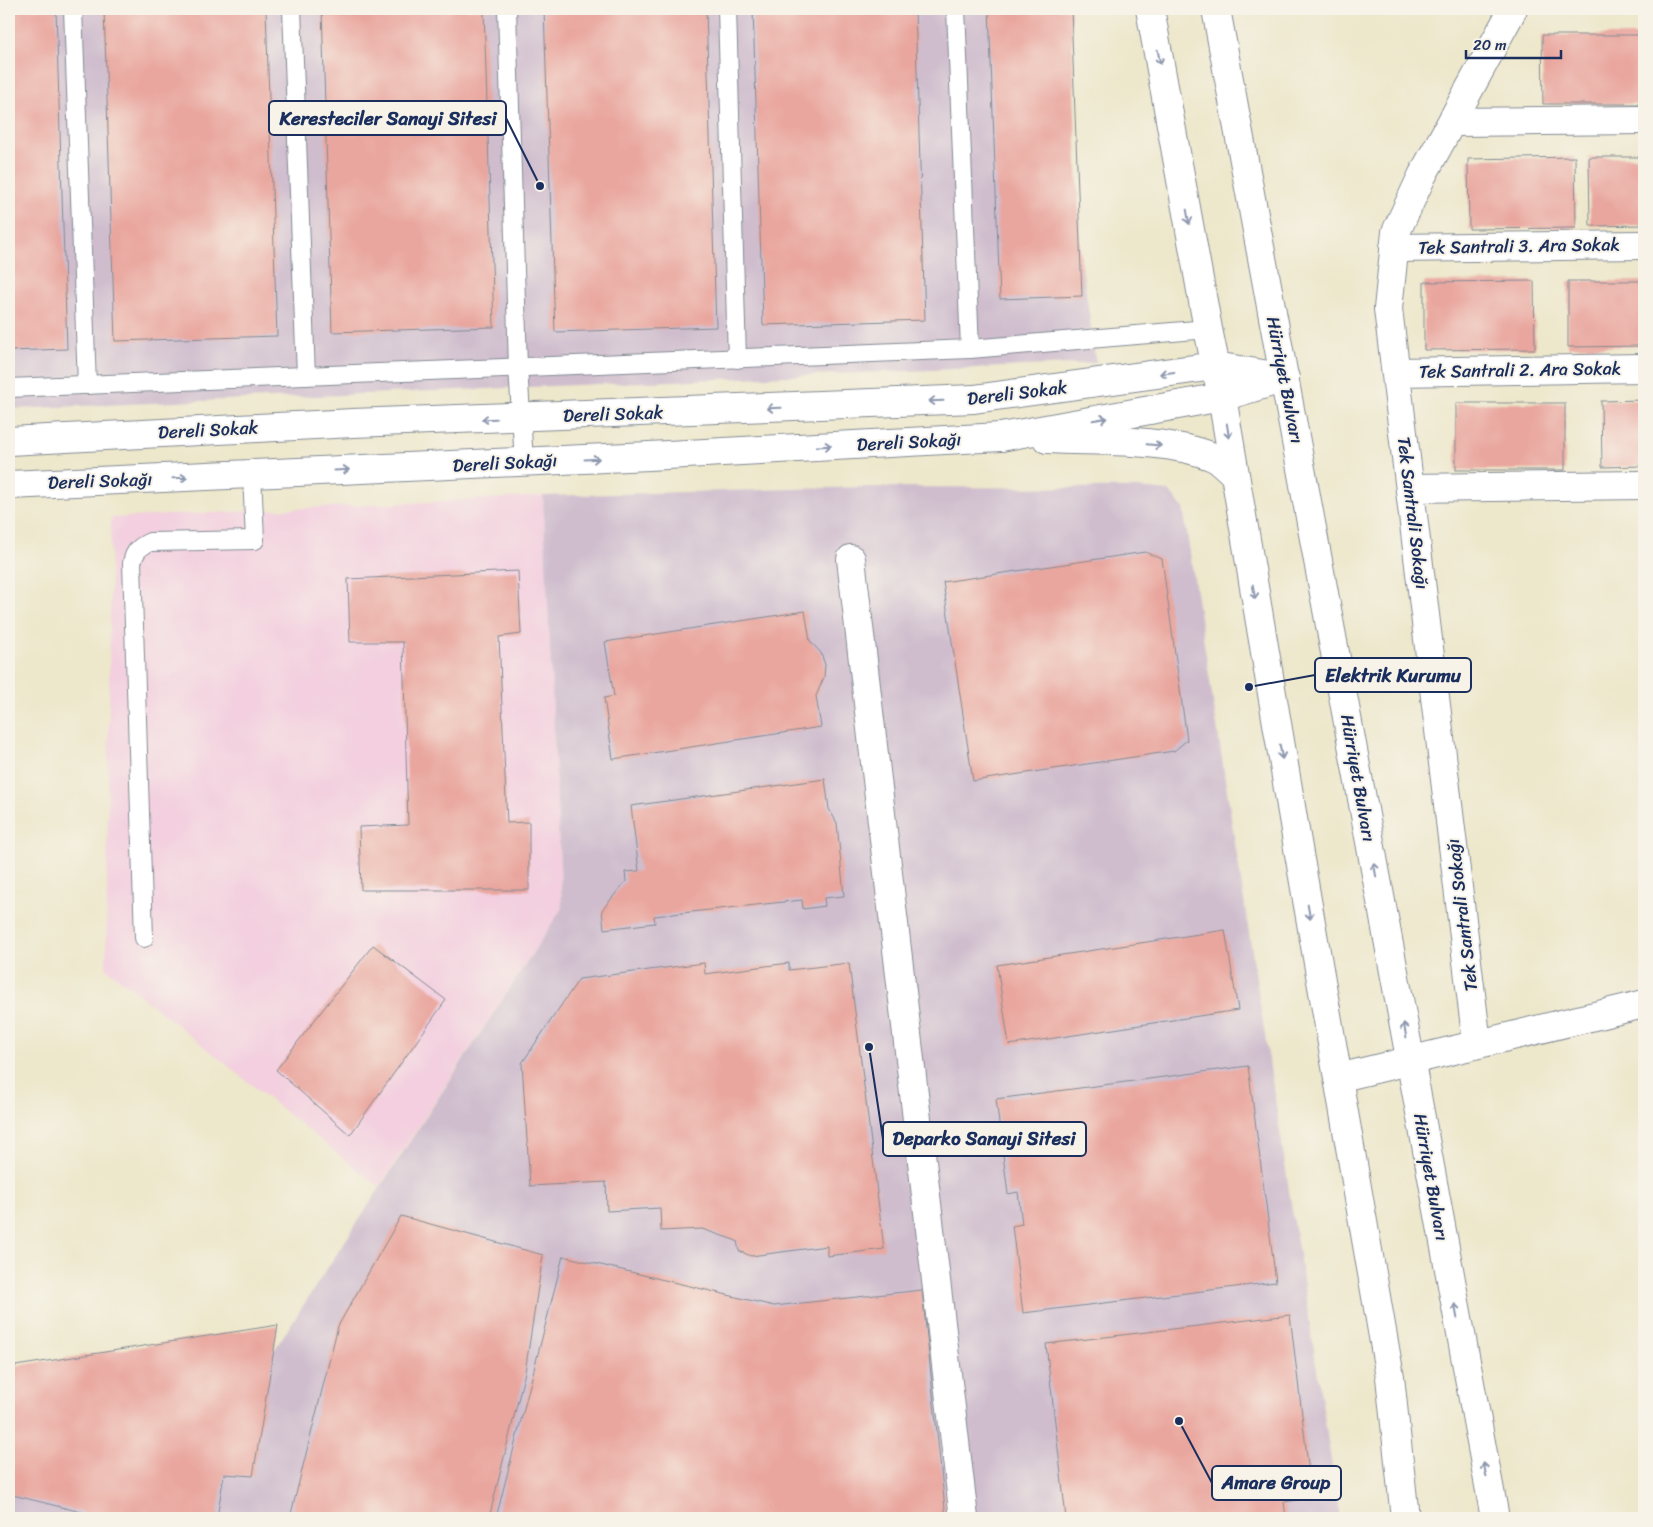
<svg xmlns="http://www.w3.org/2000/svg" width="1653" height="1527" viewBox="0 0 1653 1527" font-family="Sriracha,sans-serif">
<rect width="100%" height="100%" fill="#f7f3e8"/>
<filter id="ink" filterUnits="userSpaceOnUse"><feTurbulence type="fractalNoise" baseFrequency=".02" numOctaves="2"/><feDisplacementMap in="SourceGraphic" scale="10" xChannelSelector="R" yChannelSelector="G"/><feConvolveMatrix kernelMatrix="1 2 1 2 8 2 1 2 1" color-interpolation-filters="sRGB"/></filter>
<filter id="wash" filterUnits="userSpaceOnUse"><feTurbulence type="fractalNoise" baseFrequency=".0096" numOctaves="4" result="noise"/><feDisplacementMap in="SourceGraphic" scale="20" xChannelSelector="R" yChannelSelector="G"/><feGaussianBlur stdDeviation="1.12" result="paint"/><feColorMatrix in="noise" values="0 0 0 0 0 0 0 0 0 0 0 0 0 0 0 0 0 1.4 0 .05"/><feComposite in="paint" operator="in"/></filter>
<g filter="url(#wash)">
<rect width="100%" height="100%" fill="#ede7cb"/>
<path fill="#f3cfdf" d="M543,496l19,412 -183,279 -273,-219 5,-450z"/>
<g fill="#cfbdce">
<path d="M9,9h1036l51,354 -1087,46z"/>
<path d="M867,487l270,1 32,3 14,17 157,1010h-1331v-125l262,-38 291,-447 -19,-412z"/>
</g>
<g id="blocks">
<g fill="#e9a69e">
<path d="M9,9h47l11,340 -58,2z"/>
<path d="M104,9h162l11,327 -162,5z"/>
<path d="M322,9h162l10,318 -162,5z"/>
<path d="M544,9h162l10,318 -161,5z"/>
<path d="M753,9h162l10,311 -162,5z"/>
<path d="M989,9h82l11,287 -82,3z"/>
<path d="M1542,35h102v69h-101z"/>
<path d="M1575,157l1,71 -107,1 -1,-70z"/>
<path d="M1589,157h55v68l-54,1z"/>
<path d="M1534,281l1,68 -111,1v-68z"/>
<path d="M1568,281h76v65l-76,1z"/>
<path d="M1644,400v66l-42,1 -1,-66z"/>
<rect x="1456" y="403" width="109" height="67"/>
<path d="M1145,552l17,7 25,181 -13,11 -201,30 -30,-199z"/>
<path d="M518,571l3,63 -22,3 8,186 22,-1v68h-168l-2,-63 49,-2 -5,-183h-53l-2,-63z"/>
<path d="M805,611l5,30 11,12 4,12 -1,12 -8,19 5,31 -208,32 -9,-61 10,-2 -9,-54z"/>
<path d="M825,779l4,30 8,14 7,73 -20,2 1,8 -22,3 -1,-9 -148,16 1,7 -51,6 -2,-19 24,-29 -1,-9 14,-1 -8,-65z"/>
<path d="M1225,930l13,80 -229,35 -12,-80z"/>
<path d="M373,945l73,55 -96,135 -74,-65z"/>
<path d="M704,963l1,11 84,-11v7l60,-7 35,286 -57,7v-10l-76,10 -12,-5 -2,-10 -35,-12 -41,2 -1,-23 -53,3 -1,-29 -76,4 -8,-123 57,-84z"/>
<path d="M1248,1066l28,216 -253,31 -11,-87 10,-2 -4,-32 -10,2 -12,-95z"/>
<path d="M401,1216l142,39 -18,117 -36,146h-199l48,-192z"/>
<path d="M563,1256l211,50 148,-16 24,228h-450z"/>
<path d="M1290,1315l22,183 -28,4 2,16h-220l-20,-174z"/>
<path d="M278,1325l-25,151 -29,-2 -7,44h-112l-96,-24v-127z"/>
</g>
</g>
</g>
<g filter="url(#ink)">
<use href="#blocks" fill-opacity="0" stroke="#848b94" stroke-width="1"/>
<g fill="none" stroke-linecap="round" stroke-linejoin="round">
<g stroke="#848b94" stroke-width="20">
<g id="lane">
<path d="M73,9l14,376"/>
<path d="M292,9l14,367"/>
<path d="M507,9l11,358 6,95"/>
<path d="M727,9l10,350"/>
<path d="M956,9l14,340"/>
<path d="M9,388l961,-39 238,-20"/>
<path d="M144,938l-12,-375c2,-11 7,-16 18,-21l105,-2 -3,-65"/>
</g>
</g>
<g stroke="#848b94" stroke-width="30">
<g id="street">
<path d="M1452,122l192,-2"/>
<path d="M1394,248l250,-3"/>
<path d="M1396,372l248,-4"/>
<path d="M1410,488l234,-3"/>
<path d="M851,559l113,959"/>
<path d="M1477,1044l-89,-735 8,-77 26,-56 91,-167"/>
<path d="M1338,1078l306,-74"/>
</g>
</g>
<g stroke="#848b94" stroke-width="30">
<g id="secondary">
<path d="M9,441l344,-18 621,-24 241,-33"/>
<path d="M9,485l640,-29 352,-19"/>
</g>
</g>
<g stroke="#848b94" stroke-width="30">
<g id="primary">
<path d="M1150,9l58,320 14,68 76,451 92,529 15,141"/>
<path d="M1216,9l279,1509"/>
<path d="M1215,366l64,11"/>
<path d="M1001,437l221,-40 63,-19"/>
<path d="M1047,439c50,3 120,-1 166,18 7,3 15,11 21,17"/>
</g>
</g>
<use href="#lane" stroke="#fff" stroke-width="18"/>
<use href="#street" stroke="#fff" stroke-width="28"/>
<use href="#secondary" stroke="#fff" stroke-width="28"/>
<use href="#primary" stroke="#fff" stroke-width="28"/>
</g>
<defs><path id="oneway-shaft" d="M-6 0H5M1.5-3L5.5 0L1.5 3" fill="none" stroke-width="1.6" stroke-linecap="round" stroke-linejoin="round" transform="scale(1.25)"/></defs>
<g stroke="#8d97ae">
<use href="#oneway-shaft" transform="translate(1159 57) rotate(79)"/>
<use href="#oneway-shaft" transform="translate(1188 217) rotate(80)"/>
<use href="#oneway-shaft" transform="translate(1167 373) rotate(172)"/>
<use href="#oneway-shaft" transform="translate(936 401) rotate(178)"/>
<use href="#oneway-shaft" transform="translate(774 408) rotate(178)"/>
<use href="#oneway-shaft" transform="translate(489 419) rotate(178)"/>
<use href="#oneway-shaft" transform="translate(1100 419) rotate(-10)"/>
<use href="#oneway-shaft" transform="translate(1228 431) rotate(81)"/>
<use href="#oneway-shaft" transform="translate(1154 445) rotate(5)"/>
<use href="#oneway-shaft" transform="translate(824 446) rotate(-3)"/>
<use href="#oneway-shaft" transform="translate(592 459) rotate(-3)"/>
<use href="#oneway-shaft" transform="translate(342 470) rotate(-3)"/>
<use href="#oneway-shaft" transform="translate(180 478) rotate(-2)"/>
<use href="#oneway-shaft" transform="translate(1254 592) rotate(80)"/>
<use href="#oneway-shaft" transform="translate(1281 752) rotate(80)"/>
<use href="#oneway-shaft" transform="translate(1375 870) rotate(-100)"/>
<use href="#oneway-shaft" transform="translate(1309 912) rotate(80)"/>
<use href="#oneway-shaft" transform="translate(1405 1030) rotate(-100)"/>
<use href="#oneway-shaft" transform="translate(1456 1311) rotate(-100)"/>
<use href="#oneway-shaft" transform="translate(1485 1470) rotate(-101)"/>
</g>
</g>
<g text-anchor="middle" stroke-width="4" stroke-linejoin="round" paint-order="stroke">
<g font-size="18" fill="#1b2f5e" stroke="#f7f3e8">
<text transform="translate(1519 246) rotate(-1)" y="6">Tek Santrali 3. Ara Sokak</text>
<text transform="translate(1520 370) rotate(-1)" y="6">Tek Santrali 2. Ara Sokak</text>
<text transform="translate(1285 380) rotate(79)" y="6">Hürriyet Bulvarı</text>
<text transform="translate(1017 393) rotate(-7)" y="6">Dereli Sokak</text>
<text transform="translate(613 414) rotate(-2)" y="6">Dereli Sokak</text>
<text transform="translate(208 430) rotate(-3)" y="6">Dereli Sokak</text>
<text transform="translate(909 442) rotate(-3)" y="6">Dereli Sokağı</text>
<text transform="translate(505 463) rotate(-3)" y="6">Dereli Sokağı</text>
<text transform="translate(100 481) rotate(-2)" y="6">Dereli Sokağı</text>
<text transform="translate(1413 513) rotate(83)" y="6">Tek Santrali Sokağı</text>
<text transform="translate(1358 778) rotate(80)" y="6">Hürriyet Bulvarı</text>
<text transform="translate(1462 915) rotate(-97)" y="6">Tek Santrali Sokağı</text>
<text transform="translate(1431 1177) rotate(80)" y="6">Hürriyet Bulvarı</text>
</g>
</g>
<path fill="none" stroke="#1b2f5e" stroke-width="2" d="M540 186L506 118M1249 687L1315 675M869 1047L883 1139M1179 1421L1212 1483"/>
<g fill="#1b2f5e" stroke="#f7f3e8" stroke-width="2">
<circle cx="540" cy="186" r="5"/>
<circle cx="1249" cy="687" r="5"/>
<circle cx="869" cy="1047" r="5"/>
<circle cx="1179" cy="1421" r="5"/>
</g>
<g fill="#f7f3e8" stroke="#1b2f5e" stroke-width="2">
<rect x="269" y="101" width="237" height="34" rx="5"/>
<rect x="1315" y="658" width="156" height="34" rx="5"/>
<rect x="883" y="1122" width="203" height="34" rx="5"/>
<rect x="1212" y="1466" width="129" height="34" rx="5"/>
</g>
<g font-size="19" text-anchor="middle" font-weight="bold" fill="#1b2f5e">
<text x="388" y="125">Keresteciler Sanayi Sitesi</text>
<text x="1393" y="682">Elektrik Kurumu</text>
<text x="984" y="1145">Deparko Sanayi Sitesi</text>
<text x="1276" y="1489">Amare Group</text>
</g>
<rect width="1653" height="1527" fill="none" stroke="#f7f3e8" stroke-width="30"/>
<path d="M1466 50v8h95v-8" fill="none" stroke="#1b2f5e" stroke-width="2.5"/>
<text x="1473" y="50" font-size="15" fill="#1b2f5e" stroke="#f7f3e8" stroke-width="4" paint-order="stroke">20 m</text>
</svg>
